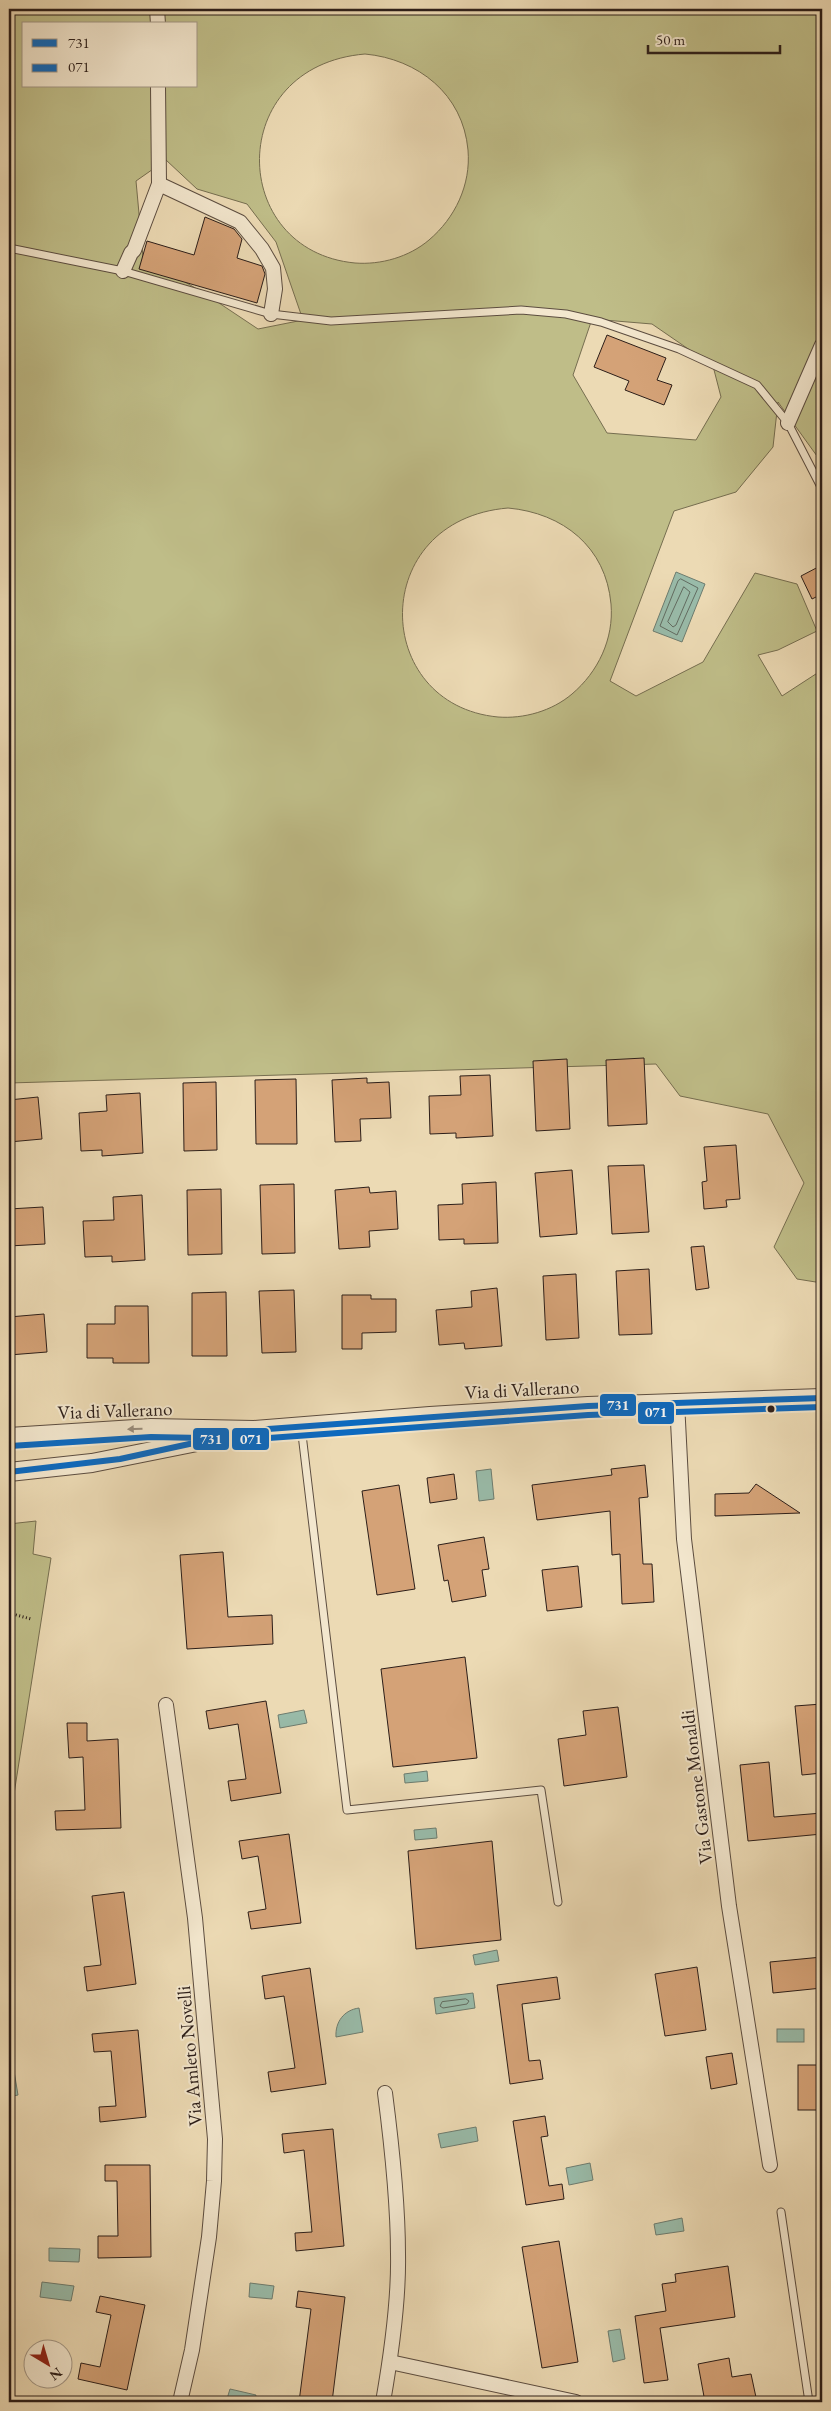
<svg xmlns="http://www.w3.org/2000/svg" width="831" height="2411" viewBox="0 0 831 2411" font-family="'EB Garamond',serif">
<rect width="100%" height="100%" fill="#ecdab4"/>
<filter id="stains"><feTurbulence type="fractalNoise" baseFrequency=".004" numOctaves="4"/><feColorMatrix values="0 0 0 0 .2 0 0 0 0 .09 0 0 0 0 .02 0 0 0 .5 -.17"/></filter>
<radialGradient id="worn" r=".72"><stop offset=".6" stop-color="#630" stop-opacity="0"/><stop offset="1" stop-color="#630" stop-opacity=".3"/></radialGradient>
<g fill="#bfbd88" stroke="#766e50" fill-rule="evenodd">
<path d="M9,9h813v454l-44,-61 -5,45 -37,45 -62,19 -64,170 26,15 67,-34 52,-89 42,11 20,47 -39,19 -20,5 24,41 40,-26v613l-25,-4 -23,-32 30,-64 -36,-69 -88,-18 -24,-32 -647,19zM24,24h172v62h-172zM365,54c53,5 98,40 103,96 3,35 -13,68 -39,90 -20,17 -48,25 -74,23 -127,-12 -131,-197 10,-209zM166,160l31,29 50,15 29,38 27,78 -45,9 -51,-34 -64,-38 -7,-76zM592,319l60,5 61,42 8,31 -25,43 -89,-7 -34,-58zM508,508c55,5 98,39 103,96 3,35 -13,68 -39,90 -20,17 -48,25 -74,23 -127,-12 -131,-197 10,-209z"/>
<path d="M36,1521l-3,33 18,4 -42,268v-302z"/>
</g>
<g fill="#99bba9" stroke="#6d7c6f">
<path d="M676,572l29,12 -23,58 -29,-11z"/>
<path d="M491,1469l3,30 -15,2 -3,-30z"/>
<path d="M304,1710l3,13 -27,5 -2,-13z"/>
<path d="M427,1771l1,10 -23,2 -1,-9z"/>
<path d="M436,1828l1,10 -22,2 -1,-10z"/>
<path d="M497,1950l2,11 -24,4 -2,-10z"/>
<path d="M473,1993l2,15 -39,6 -2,-16z"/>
<path d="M359,2008l4,24 -27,5c-1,-15 8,-27 23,-29z"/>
<rect x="777" y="2029" width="27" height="13"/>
<path d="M14,2071l4,24 -9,2v-25z"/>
<path d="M476,2127l2,14 -37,7 -3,-14z"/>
<path d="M590,2163l3,17 -24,5 -3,-17z"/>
<path d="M682,2218l2,13 -28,4 -2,-11z"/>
<path d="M49,2248l31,1 -1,13 -30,-1z"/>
<path d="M42,2282l32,4 -3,15 -31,-4z"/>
<path d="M250,2283l24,3 -2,13 -23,-2z"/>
<path d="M620,2329l5,30 -12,3 -5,-31z"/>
<path d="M230,2389l26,6 -1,7h-29z"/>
</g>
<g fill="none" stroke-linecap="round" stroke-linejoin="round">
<g stroke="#626c61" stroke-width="1">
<path d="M681,579l17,9 -21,47 -17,-9 18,-45z"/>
<path d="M684,587l6,5 -14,33 -3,2 -5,-5z"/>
<path d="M466,1999l3,2 -2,3 -24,4 -3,-2 2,-4z"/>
</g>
</g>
<g fill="#d4a277" stroke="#2c1e19">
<path d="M205,217l29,12 8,10 -5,19 25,8 3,8 -8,29 -118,-34 8,-28 47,14z"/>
<path d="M607,335l59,23 -9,22 15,5 -8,20 -39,-15 4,-9 -35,-14z"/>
<path d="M822,565v29l-10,5 -11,-23z"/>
<path d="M644,1058l3,66 -39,2 -2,-66z"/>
<path d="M567,1059l3,70 -34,2 -3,-70z"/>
<path d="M490,1075l3,61 -37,2v-5l-26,1 -1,-38 32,-1 -1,-19z"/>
<path d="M367,1078v5l22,-1 2,36 -31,1 1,22 -26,1 -3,-62z"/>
<path d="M296,1079l1,65h-41l-1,-64z"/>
<path d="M216,1082l1,68 -33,1 -1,-68z"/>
<path d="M140,1093l3,60 -41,3v-6l-21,1 -2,-38 28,-2 -1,-16z"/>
<path d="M38,1097l4,42 -33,3v-42z"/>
<path d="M736,1145l4,54 -14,1 1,7 -23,2 -2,-27 5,-1 -3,-34z"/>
<path d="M644,1165l5,67 -37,2 -4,-68z"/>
<path d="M572,1170l5,64 -37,3 -5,-64z"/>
<path d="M496,1182l2,61 -34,1v-5l-25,1 -1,-35 25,-1 -1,-20z"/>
<path d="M294,1184l1,69 -33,1 -2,-69z"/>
<path d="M369,1187l1,6 26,-2 2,38 -29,2 1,16 -31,2 -4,-59z"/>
<path d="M221,1189l1,65 -34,1 -1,-65z"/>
<path d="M142,1195l3,65 -33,2v-6l-27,1 -2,-36 31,-1 -1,-23z"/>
<path d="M43,1207l2,37 -36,2v-37z"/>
<path d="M704,1246l5,42 -13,2 -5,-43z"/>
<path d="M649,1269l3,65 -33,1 -3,-64z"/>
<path d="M576,1274l3,64 -33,2 -3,-64z"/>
<path d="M497,1288l5,58 -37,3 -1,-6 -25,2 -3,-35 36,-3 -1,-16z"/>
<path d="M294,1290l2,62 -34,1 -3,-62z"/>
<path d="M226,1292l1,64h-35v-63z"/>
<path d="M342,1295h29v4h25v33l-34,1v16h-20z"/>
<path d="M115,1306h33l1,57h-36v-5h-26v-34h28z"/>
<path d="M44,1314l3,38 -38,3v-38z"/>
<path d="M645,1465l3,32 -9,1 4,66h9l2,38 -32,2 -2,-50 -8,1 -2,-44 -73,9 -5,-35 80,-10 -1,-6z"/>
<path d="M454,1474l3,25 -27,4 -3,-25z"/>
<path d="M756,1484l44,29 -85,3v-22l34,-1z"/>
<path d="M399,1485l16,104 -38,6 -15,-104z"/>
<path d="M484,1537l5,32 -7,1 4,26 -34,6 -4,-22 -4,1 -6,-36z"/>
<path d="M223,1552l5,65 44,-2 1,29 -86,5 -7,-94z"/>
<path d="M578,1566l4,41 -35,4 -5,-41z"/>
<path d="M465,1657l12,101 -84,9 -12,-98z"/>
<path d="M266,1701l15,92 -50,8 -3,-20 18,-2 -8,-55 -29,5 -3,-18z"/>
<path d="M822,1704v69l-20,2 -7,-69z"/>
<path d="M618,1707l9,70 -63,9 -6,-47 28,-4 -3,-24z"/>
<path d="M67,1723h20v18l31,-2 3,89 -65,2 -1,-19 30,-1 -2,-53 -14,1z"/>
<path d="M769,1762l5,55 48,-4v21l-74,7 -8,-76z"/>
<path d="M289,1834l12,89 -50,6 -3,-17 18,-3 -8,-53 -16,3 -3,-18z"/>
<path d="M492,1841l9,99 -85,9 -8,-98z"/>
<path d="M124,1892l12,92 -49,7 -3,-24 17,-2 -9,-69z"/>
<path d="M822,1957v31l-49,5 -3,-31z"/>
<path d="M697,1967l9,63 -41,6 -10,-62z"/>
<path d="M310,1968l16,116 -55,8 -3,-20 27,-4 -11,-72 -19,3 -3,-23z"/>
<path d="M557,1977l3,22 -38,5 7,57 11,-1 3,19 -33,5 -13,-99z"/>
<path d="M138,2030l8,87 -46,5 -1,-15 17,-1 -5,-55 -17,1 -2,-18z"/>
<path d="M732,2053l5,31 -26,5 -5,-32z"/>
<rect x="798" y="2065" width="24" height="45"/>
<path d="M545,2116l3,20 -7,1 8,49 13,-2 2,15 -38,6 -13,-84z"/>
<path d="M333,2129l11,117 -48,5 -1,-18 17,-1 -8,-82 -20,3 -2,-19z"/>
<path d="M105,2165h45l1,92 -53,1v-22h20l-1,-55h-12z"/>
<path d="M559,2241l19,121 -36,6 -20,-121z"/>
<path d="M728,2266l7,51 -75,11 8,52 -24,3 -9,-67 31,-5 -4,-27 14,-2 -1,-8z"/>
<path d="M298,2291l47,6 -13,105h-33l12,-93 -15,-2z"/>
<path d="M100,2296l45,9 -18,85 -49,-11 3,-16 19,4 11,-52 -15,-3z"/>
<path d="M729,2358l3,19 19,-3 6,28h-52l-7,-38z"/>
</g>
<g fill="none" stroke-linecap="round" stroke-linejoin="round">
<g stroke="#5c4d40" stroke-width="9">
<g id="service">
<path d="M9,248l114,23 148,43 60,7 190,-11 45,4 35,8 78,27 78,36 31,38 34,66"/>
<path d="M301,1426l46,384 194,-20 17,112"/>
<path d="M781,2212l28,190"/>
</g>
</g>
<g stroke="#5c4d40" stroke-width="16">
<g id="minor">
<path d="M157,9l1,15"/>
<path d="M159,184l81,38 22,27 11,19 2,21 -4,25"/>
<path d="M123,271l8,-18 3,-3 25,-66 -1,-98"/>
<path d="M788,423l34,-78"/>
<path d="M677,1402l7,137 45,367 41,259"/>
<path d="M166,1705l29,213 20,221 -1,42 -5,56 -17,113 -12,52"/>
<path d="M390,2362l186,40"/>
<path d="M383,2402c8,-46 16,-101 15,-148 0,-54 -6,-107 -13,-161"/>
</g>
</g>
<g stroke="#5c4d40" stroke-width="20">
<g id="tertiary">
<path d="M9,1437l142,-9 103,2 176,-14 158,-10 234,-8"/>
<path d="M9,1472l83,-9 130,-26"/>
</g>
</g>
<g stroke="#2c1e19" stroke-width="3" stroke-dasharray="1 2.5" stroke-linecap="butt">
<path d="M9,1613l22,6"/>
<path d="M9,1721l6,1"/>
</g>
<use href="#service" stroke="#f3e7ce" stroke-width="7"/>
<use href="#minor" stroke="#f3e7ce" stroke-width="14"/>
<use href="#tertiary" stroke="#f3e7ce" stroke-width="18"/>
<g stroke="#f3e7ce" stroke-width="10">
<path id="bus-1" d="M9,1472l111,-13 134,-29 334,-24 234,-8"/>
</g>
<g stroke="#f3e7ce" stroke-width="10">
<path id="bus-2" d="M10,1446l141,-9 104,2 333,-24 234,-8"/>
</g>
<use href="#bus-1" stroke="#0c69bf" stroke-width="6"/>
<use href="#bus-2" stroke="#0c69bf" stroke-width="6"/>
</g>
<defs><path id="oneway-solid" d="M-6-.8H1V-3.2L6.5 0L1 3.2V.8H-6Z" transform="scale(1.25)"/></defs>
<use fill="#998d7d" href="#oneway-solid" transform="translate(135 1429) rotate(178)"/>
<circle fill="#2c1e19" stroke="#f3e7ce" stroke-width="2" cx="771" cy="1409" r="4.5"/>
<g text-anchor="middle" stroke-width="4" stroke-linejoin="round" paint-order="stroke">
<g font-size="19" fill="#2c1e19" stroke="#f3e7ce">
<text transform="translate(522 1389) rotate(-3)" y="7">Via di Vallerano</text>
<text transform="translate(115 1410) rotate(-2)" y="7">Via di Vallerano</text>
<text transform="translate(696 1787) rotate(-97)" y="7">Via Gastone Monaldi</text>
<text transform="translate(189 2056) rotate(-95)" y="7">Via Amleto Novelli</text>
</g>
</g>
<g stroke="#f3e7ce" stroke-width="2">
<rect x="599" y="1393" width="38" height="24" rx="5" fill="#0c69bf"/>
<rect x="637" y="1401" width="38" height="24" rx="5" fill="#0c69bf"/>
<rect x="231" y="1427" width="39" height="24" rx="5" fill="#0c69bf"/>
<rect x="192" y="1427" width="38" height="24" rx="5" fill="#0c69bf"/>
</g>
<g font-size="14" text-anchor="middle" font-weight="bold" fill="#fff">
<text x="618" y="1410">731</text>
<text x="656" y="1417">071</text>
<text x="251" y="1444">071</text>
<text x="211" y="1444">731</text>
</g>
<rect width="831" height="2411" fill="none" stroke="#ecdab4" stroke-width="30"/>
<rect x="10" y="10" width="811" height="2391" fill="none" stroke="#2c1e19" stroke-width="2.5"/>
<rect x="15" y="15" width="801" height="2381" fill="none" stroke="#2c1e19"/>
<rect x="22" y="22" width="175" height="65" fill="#f3e7ce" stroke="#a39786"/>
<rect x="32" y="39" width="25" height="8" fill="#0c69bf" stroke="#a39786"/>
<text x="68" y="48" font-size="15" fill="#2c1e19">731</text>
<rect x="32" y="64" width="25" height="8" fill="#0c69bf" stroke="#a39786"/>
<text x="68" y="72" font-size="15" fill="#2c1e19">071</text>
<g transform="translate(48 2364) rotate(142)"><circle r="24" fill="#f3e7ce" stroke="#a39786"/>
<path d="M0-4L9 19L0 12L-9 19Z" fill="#8f2418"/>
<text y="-8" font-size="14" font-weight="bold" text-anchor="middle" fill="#2c1e19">N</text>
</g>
<path d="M648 45v8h132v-8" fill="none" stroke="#2c1e19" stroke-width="2.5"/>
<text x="656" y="45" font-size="15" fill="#2c1e19" stroke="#f3e7ce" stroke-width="4" paint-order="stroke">50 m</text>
<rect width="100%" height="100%" filter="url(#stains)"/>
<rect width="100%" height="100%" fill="url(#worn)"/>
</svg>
